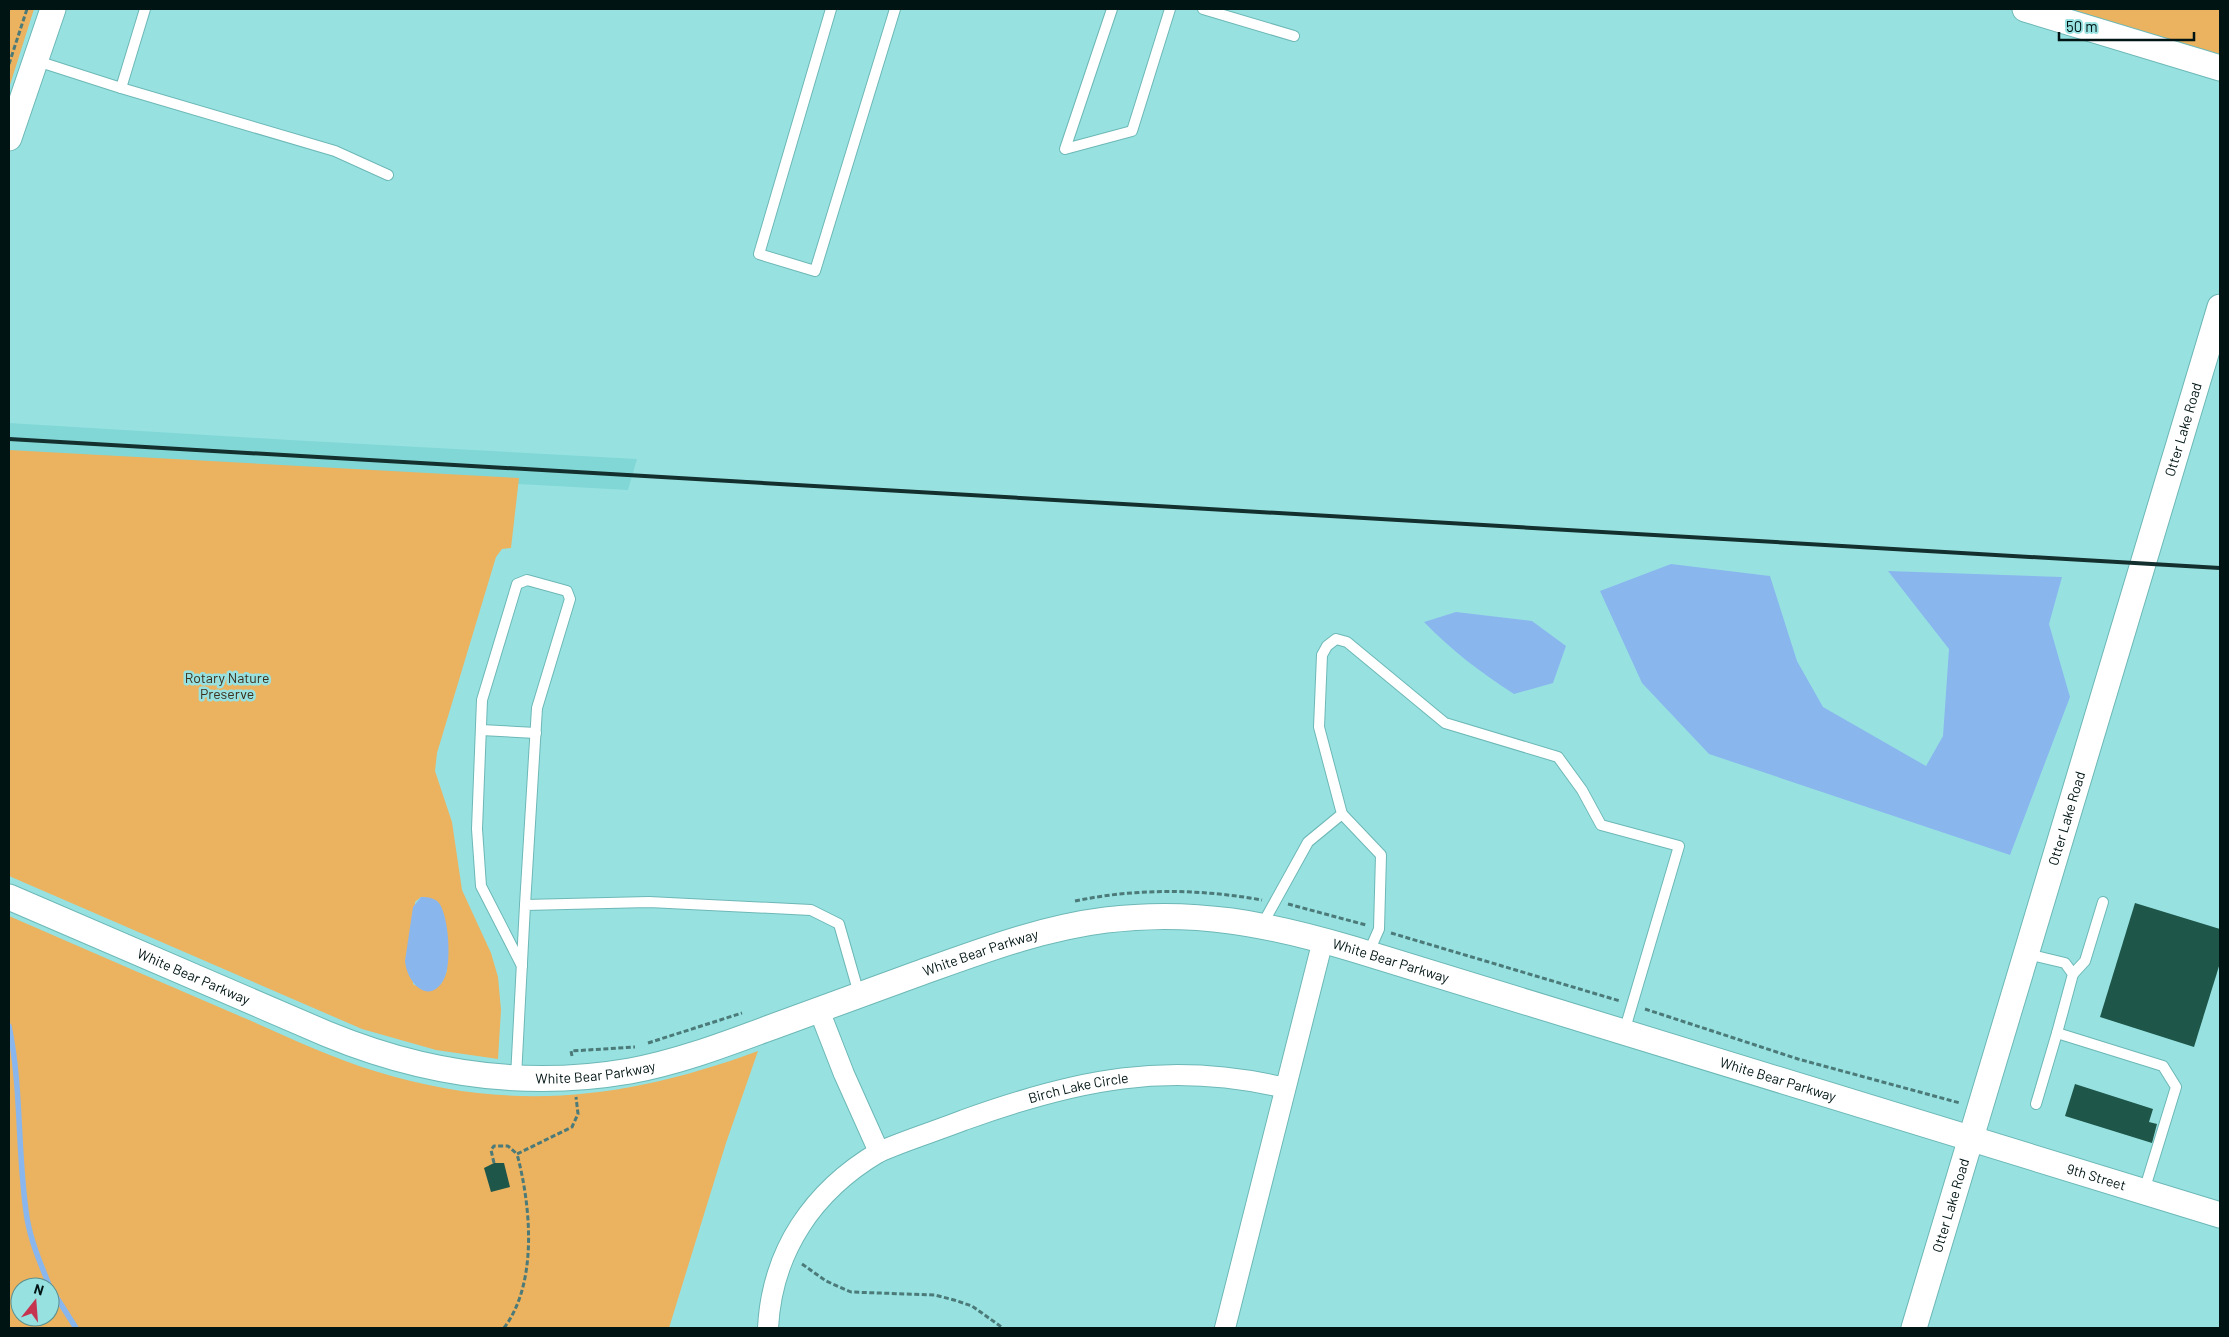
<svg xmlns="http://www.w3.org/2000/svg" width="2229" height="1337" viewBox="0 0 2229 1337" font-family="Barlow,sans-serif">
<rect width="100%" height="100%" fill="#97e2e1"/>
<path fill="#81d7d6" d="M9,423l281,17 347,19 -9,31 -110,-6 -509,-29z"/>
<g fill="#ebb260" fill-rule="evenodd">
<path d="M9,9h25l-25,79z"/>
<path d="M2026,9h194v59z"/>
<path d="M9,450l510,28 -8,70 -9,1 -6,8 -59,196 -2,18 17,51 10,68 29,63 7,24 3,33 -3,49 -62,-9 -74,-21 -353,-153zM421,897l26,74 -6,13 -17,6 -11,-6 2,-82z"/>
<path d="M9,916c75,33 150,65 226,98 47,20 93,43 143,58 134,41 250,27 380,-21l-32,92 -57,185h-660zM20,1287h30v30h-30z"/>
</g>
<g fill="#8ab6ee">
<path d="M1671,564l99,12 27,85 26,46 103,59 17,-30 6,-87 -61,-78 174,6 -13,47 21,73 -60,158 -301,-101 -67,-71 -42,-92z"/>
<path d="M1456,612l76,9 34,25 -13,37 -39,11c-33,-21 -63,-44 -90,-72z"/>
<path d="M421,897c7,0 14,1 18,6 10,13 13,62 5,76 -14,27 -37,5 -39,-18l8,-54z"/>
</g>
<g fill="none" stroke-linecap="round" stroke-linejoin="round">
<g stroke="#8ab6ee" stroke-width="5.5">
<path d="M9,1026c13,63 8,128 18,192 4,24 14,47 23,69"/>
<path d="M50,1287l26,41"/>
</g>
</g>
<g fill="#1e5649">
<path d="M2135,903l85,26v34l-26,84 -94,-30z"/>
<path d="M2075,1084l78,25 -4,13 8,2 -5,19 -87,-27z"/>
<path d="M494,1163h10l6,24 -19,5 -7,-24z"/>
</g>
<g fill="none" stroke-linecap="round" stroke-linejoin="round">
<g stroke="#6db8b7" stroke-width="12">
<g id="service">
<path d="M831,9l-72,245 56,17 80,-262"/>
<path d="M1112,9l-47,140 67,-18 38,-122"/>
<path d="M1203,9l91,27"/>
<path d="M37,61l84,27 214,63 53,24"/>
<path d="M121,88l24,-79"/>
<path d="M481,730l55,3"/>
<path d="M1342,814l39,41 -2,74 -11,25"/>
<path d="M1262,925l46,-83 34,-28 -23,-87 3,-72 5,-9 9,-7 11,3 98,81 113,34 24,33 19,35 78,21 -55,186"/>
<path d="M2027,954l38,9 8,11 -16,59 106,33 13,21 -32,104"/>
<path d="M522,966l-41,-80 -4,-57 5,-129 35,-116 10,-4 40,11 3,8 -33,109 -12,197"/>
<path d="M2073,974l12,-13 18,-59"/>
<path d="M516,1077l9,-172 124,-3 162,8 28,14 20,70"/>
<path d="M2036,1104l21,-71"/>
</g>
</g>
<g stroke="#6db8b7" stroke-width="22">
<g id="minor">
<path id="s1" d="M819,1010l25,64 35,78c27,-12 57,-21 85,-32 111,-40 204,-60 321,-32"/>
<path d="M768,1328c4,-77 45,-137 111,-176"/>
<path d="M1225,1328l98,-388"/>
</g>
</g>
<g stroke="#6db8b7" stroke-width="27">
<g id="tertiary">
<path d="M2025,9l195,59"/>
<path d="M9,138l44,-129"/>
<path id="s2" d="M9,897l318,137c97,40 199,55 303,37 49,-9 96,-27 142,-44 48,-18 97,-35 145,-53 62,-22 124,-46 189,-54 88,-11 163,4 247,29l867,266"/>
<path id="s3" d="M1914,1328l306,-1021"/>
</g>
</g>
<g stroke="#4b7a79" stroke-width="3" stroke-dasharray="5 2.5" stroke-linecap="butt">
<path d="M9,64l18,-55"/>
<path d="M1075,901c62,-13 125,-12 187,-1"/>
<path d="M1288,904l78,21"/>
<path d="M1391,933l229,68"/>
<path d="M1645,1009l153,50 162,44"/>
<path d="M648,1043l94,-30"/>
<path d="M572,1056l-1,-5 64,-4"/>
<path d="M494,1163l-3,-13 3,-4h14l9,8"/>
<path d="M802,1264l24,17 25,11 84,3 19,5 18,6 31,22"/>
<path d="M504,1328c34,-45 27,-122 13,-174l55,-27 6,-13 -2,-17"/>
</g>
<use href="#service" stroke="#fff" stroke-width="10"/>
<use href="#minor" stroke="#fff" stroke-width="20"/>
<use href="#tertiary" stroke="#fff" stroke-width="25"/>
<path stroke="#132f2e" stroke-width="4" d="M9,439l2211,129"/>
</g>
<g text-anchor="middle" stroke-width="5" stroke-linejoin="round" paint-order="stroke">
<g font-size="14" fill="#001414" stroke="#97e2e1">
<text dy="5" stroke="none"><textPath href="#s3" startOffset="938">Otter Lake Road</textPath></text>
<text dy="5" stroke="none"><textPath href="#s3" startOffset="532">Otter Lake Road</textPath></text>
<text dy="5" stroke="none"><textPath href="#s2" startOffset="1026">White Bear Parkway</textPath></text>
<text dy="5" stroke="none"><textPath href="#s2" startOffset="1446">White Bear Parkway</textPath></text>
<text dy="5" stroke="none"><textPath href="#s2" startOffset="201">White Bear Parkway</textPath></text>
<text dy="5" stroke="none"><textPath href="#s2" startOffset="621">White Bear Parkway</textPath></text>
<text dy="5" stroke="none"><textPath href="#s2" startOffset="1851">White Bear Parkway</textPath></text>
<text dy="5" stroke="none"><textPath href="#s1" startOffset="364">Birch Lake Circle</textPath></text>
<text dy="5" stroke="none"><textPath href="#s2" startOffset="2184">9th Street</textPath></text>
<text dy="5" stroke="none"><textPath href="#s3" startOffset="128">Otter Lake Road</textPath></text>
</g>
<g font-size="14" fill="#3c2e1b" stroke="#97e2e1">
<text x="227" y="683">Rotary Nature<tspan x="227" dy="16">Preserve</tspan></text>
</g>
</g>
<rect width="2229" height="1337" fill="none" stroke="#001414" stroke-width="20"/>
<g transform="translate(35 1302) rotate(17)"><circle r="24" fill="#97e2e1" stroke="#5b908f"/>
<path d="M0-4L9 19L0 12L-9 19Z" fill="#c53550"/>
<text y="-8" font-size="14" font-weight="bold" text-anchor="middle" fill="#001414">N</text>
</g>
<path d="M2059 32v8h135v-8" fill="none" stroke="#001414" stroke-width="2.5"/>
<text x="2066" y="32" font-size="15" fill="#001414" stroke="#97e2e1" stroke-width="4" paint-order="stroke">50 m</text>
</svg>
